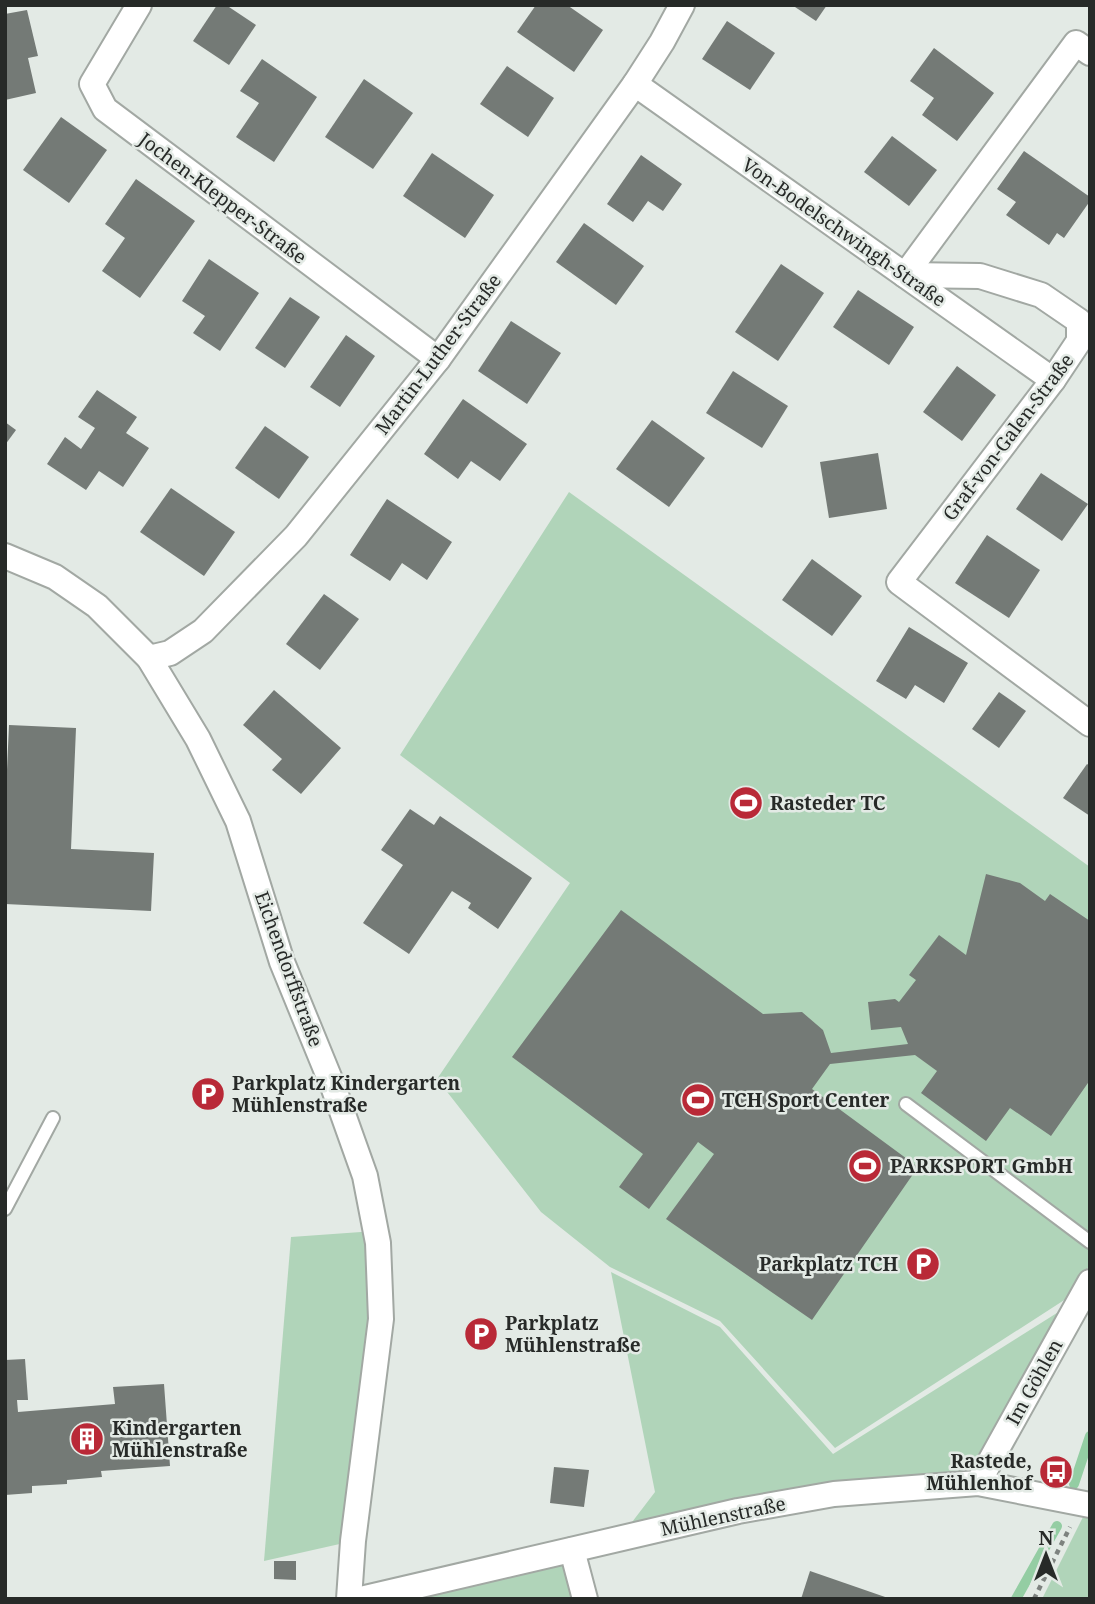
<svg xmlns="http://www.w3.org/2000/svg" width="1095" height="1604" viewBox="0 0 1095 1604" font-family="'Noto Serif',serif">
<rect width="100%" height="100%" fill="#e3eae5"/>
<g fill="#b0d4b9">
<path d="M569,492l521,375v397l-18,31 -237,153 -115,-127 -110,-54 -69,-55 -104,-133 133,-196 -170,-128z"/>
<path d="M375,1231l-22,310 -89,20 27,-324z"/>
<path d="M611,1272l109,55 113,127 235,-148 -94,168 -348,56 29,-38z"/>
<path d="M1085,1513h5v86h-48z"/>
<path d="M567,1556l11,43h-195z"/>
</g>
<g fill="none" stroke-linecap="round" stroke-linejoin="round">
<g stroke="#94cda3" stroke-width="10">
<path d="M1074,1484l16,-48"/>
<path d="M1016,1599l41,-73"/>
</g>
</g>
<g fill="#747a76">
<path d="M217,5h9l30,20 -27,40 -36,-24z"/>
<path d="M536,5h31l36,25 -29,42 -57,-40z"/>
<path d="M792,5h35l-11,16z"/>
<path d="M27,10l11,46 -10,2 8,35 -31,7v-86z"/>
<path d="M727,21l48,32 -25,37 -48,-31z"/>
<path d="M934,48l60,45 -37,48 -35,-26 12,-17 -24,-17z"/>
<path d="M262,59l55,38 -43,65 -38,-25 23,-34 -19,-12z"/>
<path d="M507,66l47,32 -26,39 -48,-33z"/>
<path d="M364,79l49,34 -40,56 -48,-32z"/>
<path d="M61,117l46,33 -38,53 -46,-33z"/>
<path d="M892,136l45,34 -28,36 -45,-34z"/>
<path d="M1024,151l66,46v4l-26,37 -7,-5 -8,12 -43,-30 10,-13 -19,-13z"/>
<path d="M432,153l62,42 -29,43 -62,-42z"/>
<path d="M641,155l41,29 -19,27 -15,-10 -15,21 -26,-18z"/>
<path d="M136,179l59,42 -55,77 -38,-27 23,-33 -20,-14z"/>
<path d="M584,223l60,43 -28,39 -60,-43z"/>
<path d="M209,259l50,34 -39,58 -27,-18 12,-17 -23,-15z"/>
<path d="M781,264l43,29 -46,68 -43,-29z"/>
<path d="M858,290l56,37 -25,38 -56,-38z"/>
<path d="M290,297l30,20 -35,51 -30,-20z"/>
<path d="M511,321l50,32 -34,51 -49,-33z"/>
<path d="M346,335l29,21 -35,51 -30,-20z"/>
<path d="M957,366l39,29 -34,46 -39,-29z"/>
<path d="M733,371l55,35 -26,42 -56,-35z"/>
<path d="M97,390l40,27 -11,16 23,15 -26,39 -24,-16 -13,19 -39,-26 18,-27 16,12 14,-21 -17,-11z"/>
<path d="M463,399l64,45 -27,37 -29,-20 -13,18 -34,-25z"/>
<path d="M652,420l53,38 -36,49 -53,-38z"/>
<path d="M5,422l11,8 -11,15z"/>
<path d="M265,426l44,31 -30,42 -44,-31z"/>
<path d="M878,453l9,56 -58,9 -9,-56z"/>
<path d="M1041,473l47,31 -26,37 -46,-32z"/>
<path d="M171,488l64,44 -31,44 -64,-44z"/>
<path d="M387,499l65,43 -25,38 -25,-17 -12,18 -40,-26z"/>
<path d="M987,535l53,35 -31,48 -54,-35z"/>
<path d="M812,559l50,37 -30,40 -50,-36z"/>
<path d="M324,594l35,25 -39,51 -34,-26z"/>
<path d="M909,627l59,36 -24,40 -29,-18 -9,14 -30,-18z"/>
<path d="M274,690l67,58 -40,46 -29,-24 10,-11 -39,-34z"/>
<path d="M999,692l27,19 -27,37 -27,-19z"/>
<path d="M9,725l67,3 -5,121 83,4 -3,58 -146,-7v-90z"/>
<path d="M1087,764l3,2v50l-27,-18z"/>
<path d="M410,809l24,16 6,-9 92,62 -34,51 -30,-21 3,-5 -19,-12 -43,63 -46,-31 40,-58 -22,-15z"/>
<path d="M986,874l34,9 25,18 5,-7 40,27v159l-39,56 -41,-28 -24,33 -65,-48 16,-22 -22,-16 -85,9 -18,25 106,78 -106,153 -146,-101 48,-65 -16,-12 -49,67 -30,-22 24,-33 -131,-97 109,-147 142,104 39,-2 21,18 8,23 77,-9 -7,-17 -30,3 -3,-28 27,-3 4,3 17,-22 -7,-5 30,-40 27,20z"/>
<path d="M25,1359l3,41h-11l1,12 97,-8 -2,-17 51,-3 6,82 -69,5 1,6 -35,3v4l-35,2v7l-27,2v-135z"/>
<path d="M554,1467l35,3 -5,37 -34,-4z"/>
<path d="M274,1561h22v19l-22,-1z"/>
<path d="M810,1571l78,27v1h-87z"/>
</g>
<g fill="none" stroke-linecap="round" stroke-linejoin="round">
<g stroke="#a2a8a3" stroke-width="16">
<g id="service">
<path d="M906,1104l184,138"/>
<path d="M5,1209l48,-91"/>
</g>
</g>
<g stroke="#a2a8a3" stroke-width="28">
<g id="minor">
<path d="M139,5l-47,79 13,25 333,250"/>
<path d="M635,84l418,296"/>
<path d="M905,275l75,1 61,19 38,26v20l-26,39 -154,202 191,142"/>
<path d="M905,275l171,-232 14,10"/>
<path d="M5,556l50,21 42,29 52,52 49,81 40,82 44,141 52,127 31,87 13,67 3,76 -28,222 -4,58"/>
<path d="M149,658l21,-5 33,-22 93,-95 142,-177 197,-275 27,-42 20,-37"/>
<path d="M978,1483l112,-201"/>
<path d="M572,1550l13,49"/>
<path d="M361,1599l377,-88 96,-17 144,-11 112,22"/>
</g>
</g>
<path stroke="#7d827f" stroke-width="4.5" stroke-dasharray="5 5" stroke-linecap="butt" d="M1034,1599l36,-72"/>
<use href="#service" stroke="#fff" stroke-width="12"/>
<use href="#minor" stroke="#fff" stroke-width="24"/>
</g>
<defs>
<g id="stadium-disc" transform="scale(1.75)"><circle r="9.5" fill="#b92937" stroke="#e3eae5"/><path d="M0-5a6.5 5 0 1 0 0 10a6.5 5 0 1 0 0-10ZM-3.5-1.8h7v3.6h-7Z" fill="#fff"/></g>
<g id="parking-disc" transform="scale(1.75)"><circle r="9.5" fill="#b92937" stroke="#e3eae5"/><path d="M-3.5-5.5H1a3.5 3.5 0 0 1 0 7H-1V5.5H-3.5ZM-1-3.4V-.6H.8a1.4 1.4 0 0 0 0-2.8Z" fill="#fff"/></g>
<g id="building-disc" transform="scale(1.75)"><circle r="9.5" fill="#b92937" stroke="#e3eae5"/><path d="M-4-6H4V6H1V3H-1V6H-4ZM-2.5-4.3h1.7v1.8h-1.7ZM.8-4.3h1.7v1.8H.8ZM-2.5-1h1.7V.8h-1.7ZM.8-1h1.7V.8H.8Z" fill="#fff"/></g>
<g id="bus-disc" transform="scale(1.75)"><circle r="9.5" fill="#b92937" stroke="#e3eae5"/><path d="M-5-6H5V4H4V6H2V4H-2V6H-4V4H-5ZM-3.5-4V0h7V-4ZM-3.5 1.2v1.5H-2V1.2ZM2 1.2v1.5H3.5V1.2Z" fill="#fff"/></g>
</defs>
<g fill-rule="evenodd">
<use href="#stadium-disc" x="746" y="803"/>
<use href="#parking-disc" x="208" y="1094"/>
<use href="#stadium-disc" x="698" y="1100"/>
<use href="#stadium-disc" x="865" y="1166"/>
<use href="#parking-disc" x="923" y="1264"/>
<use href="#parking-disc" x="481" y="1334"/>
<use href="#building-disc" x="87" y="1439"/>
<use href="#bus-disc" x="1056" y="1472"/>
</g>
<g text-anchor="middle" stroke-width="5" stroke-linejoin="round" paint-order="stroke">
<g font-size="19" fill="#272a28" stroke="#e3eae5">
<text transform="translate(223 198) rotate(37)" y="7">Jochen-Klepper-Straße</text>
<text transform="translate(844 232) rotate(35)" y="7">Von-Bodelschwingh-Straße</text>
<text transform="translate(438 354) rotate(-53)" y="7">Martin-Luther-Straße</text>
<text transform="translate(1008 437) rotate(-53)" y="7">Graf-von-Galen-Straße</text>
<text transform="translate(289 969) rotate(70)" y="7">Eichendorffstraße</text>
<text transform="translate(1034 1382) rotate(-61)" y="7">Im Göhlen</text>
<text transform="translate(723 1516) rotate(-12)" y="7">Mühlenstraße</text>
</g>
<g font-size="19" font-weight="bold" fill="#272a28" stroke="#e3eae5" text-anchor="start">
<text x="770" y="810">Rasteder TC</text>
<text x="232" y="1090">Parkplatz Kindergarten<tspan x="232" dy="22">Mühlenstraße</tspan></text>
<text x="722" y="1107">TCH Sport Center</text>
<text x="890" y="1173">PARKSPORT GmbH</text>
<text x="898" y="1271" text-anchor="end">Parkplatz TCH</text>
<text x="505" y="1330">Parkplatz<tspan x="505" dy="22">Mühlenstraße</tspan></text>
<text x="112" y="1435">Kindergarten<tspan x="112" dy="22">Mühlenstraße</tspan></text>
<text x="1032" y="1468" text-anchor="end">Rastede,<tspan x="1032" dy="22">Mühlenhof</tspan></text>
</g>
</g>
<rect width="1095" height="1604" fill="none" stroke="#272a28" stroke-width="14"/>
<g transform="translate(1046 1555)" stroke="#e3eae5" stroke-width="5" paint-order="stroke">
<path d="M0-5L12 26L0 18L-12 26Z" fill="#272a28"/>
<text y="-10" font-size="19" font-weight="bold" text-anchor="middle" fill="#272a28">N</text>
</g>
</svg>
